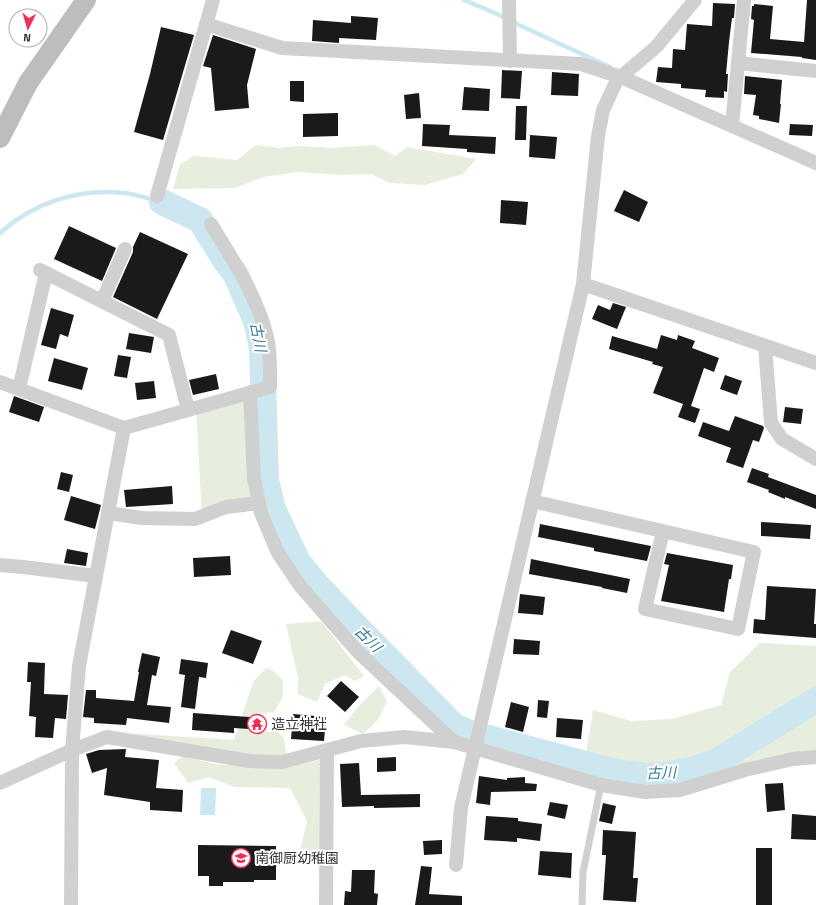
<svg xmlns="http://www.w3.org/2000/svg" width="816" height="905" viewBox="0 0 816 905" font-family="'Titillium Web','Noto Sans JP',sans-serif">
<rect width="100%" height="100%" fill="#fff"/>
<g fill="#e8eede">
<path d="M256,145l23,3 22,-2 29,2 44,-3 21,11 12,-9 69,12 -13,15 -38,11 -35,-2 -19,-9 -28,1 -45,-3 -35,5 -28,11 -62,1 7,-25 14,-8 43,4z"/>
<path d="M251,400l8,103 -57,14 -6,-109z"/>
<path d="M321,621l43,55 -9,5 -10,-6 -20,9 -8,18 -19,-8v-16l-12,-54z"/>
<path d="M760,643l56,3v106l-92,24 -85,15 -164,-42 5,-25 106,30 7,-44 38,11 41,-2 49,-14 9,-33z"/>
<path d="M266,668l6,2 11,10v17l-9,15 -24,4 -2,15 21,1 8,-1 7,7 2,15 -12,8c23,3 32,6 53,-5v101l-27,-6 7,-30 -17,-33 -56,-1 -25,-10 -21,6 -14,-20 8,-7 33,8 30,2 -134,-34 123,8 19,-58z"/>
<path d="M379,686l8,16 -10,19 -14,13 -19,-9 14,-18z"/>
</g>
<path fill="#cde7f0" d="M201,788h15l-1,27h-15z"/>
<g fill="none" stroke-linecap="round" stroke-linejoin="round">
<g stroke="#cde7f0" stroke-width="4.5">
<path d="M464,0l33,14 22,11 91,42"/>
<path d="M0,233c33,-30 78,-45 123,-40 13,1 26,6 39,9l2,-8"/>
</g>
<path stroke="#cde7f0" stroke-width="26" d="M162,202l38,18 25,40 11,15 20,46 6,27 4,132 7,29 25,53 17,21 35,37 104,106 16,7 142,38 35,5 18,-1 26,-5 26,-9 99,-61"/>
</g>
<g fill="#1a1a1a">
<path d="M807,0h9v60l-14,-2v-1l-51,-4 3,-33 -3,-1 1,-13h2v-2l19,2 -3,33 34,3z"/>
<path d="M713,3l22,1 -1,14h-2l-3,24 -3,32h2l-1,18 -3,-1v7l-19,-1 1,-7 -25,-2v-4l-25,-2 2,-15 14,1 1,-19 12,1 2,-26 25,2z"/>
<path d="M351,16l27,2 -2,22 -37,-2v5l-27,-2 1,-21 38,3z"/>
<path d="M161,27l33,8 -31,105 -29,-8 16,-58z"/>
<path d="M213,35l43,14 -9,36 2,23 -34,3 -4,-43 -8,-2z"/>
<path d="M502,70l20,1 -2,28 -19,-1z"/>
<path d="M552,72l27,2 -1,22 -27,-1z"/>
<path d="M745,76l37,4 -2,24h1l-2,19 -20,-4v-3l-6,-1 3,-20 -12,-1z"/>
<path d="M290,81h14v21l-14,-1z"/>
<path d="M464,87l26,2 -1,22 -27,-1z"/>
<path d="M419,93l2,25 -15,1 -2,-24z"/>
<path d="M516,106h11l-1,34h-11z"/>
<path d="M338,113v23l-35,1v-23z"/>
<path d="M423,124l27,1 -1,10 47,2 -1,17 -28,-2v-3l-45,-3z"/>
<path d="M790,124l23,1 -1,11 -23,-1z"/>
<path d="M530,135l27,2 -2,22 -26,-2z"/>
<path d="M624,190l24,12 -9,20 -25,-11z"/>
<path d="M501,200l27,2 -2,23 -26,-2z"/>
<path d="M69,226l47,22 -14,33 -48,-22z"/>
<path d="M140,232l48,22 -31,65 -44,-22 20,-45v-5z"/>
<path d="M613,303l13,4 -9,22 -25,-10 6,-14 12,5z"/>
<path d="M51,308l23,7 -6,22 -8,-3 -4,15 -15,-4z"/>
<path d="M129,333l25,4 -3,16 -25,-4z"/>
<path d="M661,335l16,5 1,-5 17,6 -3,7 27,10 -5,14 -10,-4 -13,38 9,3 -5,14 -17,-6 5,-13 -30,-11 10,-26 -11,-3 1,-2 -44,-13 3,-13 45,13z"/>
<path d="M118,355l13,2 -4,21 -13,-2z"/>
<path d="M54,358l34,10 -6,22 -34,-9z"/>
<path d="M216,374l3,15 -26,6 -4,-15z"/>
<path d="M725,375l17,6 -5,14 -17,-6z"/>
<path d="M154,381l2,17 -19,2 -2,-17z"/>
<path d="M14,396l30,11 -5,15 -30,-10z"/>
<path d="M785,407l18,2 -2,15 -18,-2z"/>
<path d="M735,416l28,10 1,2 -5,14 -6,-2 -10,28 -17,-6 5,-14 -33,-12 5,-14 26,9z"/>
<path d="M752,468l17,6 -1,3 48,18v14l-31,-12v2l-17,-7 1,-2 -22,-8z"/>
<path d="M61,472l12,3 -4,17 -12,-3z"/>
<path d="M172,486l1,18 -47,3 -2,-17z"/>
<path d="M71,496l30,9 -6,24 -31,-9z"/>
<path d="M761,522l50,3 -1,14 -49,-3z"/>
<path d="M540,524l111,22 -4,15 -53,-10v-3l-56,-11z"/>
<path d="M67,549l21,4 -2,13 -22,-3z"/>
<path d="M667,553l66,12 -2,14h-2l-5,33 -63,-11 8,-36 -5,-1z"/>
<path d="M230,556l1,19 -37,2 -1,-19z"/>
<path d="M531,559l99,20 -3,14 -25,-5v-1l-73,-13z"/>
<path d="M767,586l49,3 -2,35h2v14l-63,-5 1,-14 11,1z"/>
<path d="M520,594l25,3 -2,18 -25,-2z"/>
<path d="M231,630l31,11 -9,23 -31,-11z"/>
<path d="M514,639l26,2 -1,14 -26,-1z"/>
<path d="M142,653l18,4 -4,19 -4,-1 -5,30 24,2 -2,16 -42,-5 -1,7 -32,-2v-5l-11,-1 3,-27h10v8l38,3 5,-29h-1z"/>
<path d="M181,659l27,4 -2,15 -7,-1 -4,32 -14,-2 4,-32 -6,-1z"/>
<path d="M28,662l17,1 -1,31 24,1 -2,24 -11,-1 -2,20 -18,-1 1,-20 -7,-1 2,-34h-4z"/>
<path d="M341,681l18,16 -14,15 -18,-16z"/>
<path d="M538,700l11,1 -2,17 -10,-1z"/>
<path d="M511,702l18,5 -6,25 -18,-5z"/>
<path d="M193,713l72,5v12l-31,-2v5l-42,-3z"/>
<path d="M293,714l33,3 -2,24 -33,-2z"/>
<path d="M557,718l26,2 -2,19 -25,-2z"/>
<path d="M126,749l-1,8 34,3 -3,28 27,2 -1,22 -32,-2v-8l-46,-7 3,-27 -15,5 -6,-19 13,-4z"/>
<path d="M396,757v14l-19,1v-14z"/>
<path d="M359,763l2,32 59,-1v13l-46,1v-2l-32,1 -2,-43z"/>
<path d="M479,776l28,4v-2l18,-1v6l12,1 -1,7 -45,1 -1,13 -14,-2z"/>
<path d="M783,783l2,27 -18,2 -2,-28z"/>
<path d="M550,802l18,3 -3,14 -18,-4z"/>
<path d="M603,803l13,3 -4,18 -13,-3z"/>
<path d="M792,814l24,2v24l-25,-1z"/>
<path d="M486,816l32,2v3l24,3 -2,17 -23,-3v4l-33,-2z"/>
<path d="M603,830l33,2 -3,46h5l-2,24 -33,-2 3,-45h-4z"/>
<path d="M442,840v14l-18,1 -1,-14z"/>
<path d="M198,845l78,1v34h-22v2h-31v4h-14v-10h-11z"/>
<rect x="756" y="848" width="16" height="57"/>
<path d="M540,851l32,2 -1,25 -33,-3z"/>
<path d="M421,866l11,1 -3,27 33,2v9h-47z"/>
<path d="M352,870h23l-1,23 4,1 -1,11h-33l1,-14 6,1z"/>
</g>
<g fill="none" stroke-linecap="round" stroke-linejoin="round">
<path stroke="#d0d0d0" stroke-width="7" d="M582,905l1,-33 18,-87"/>
<g stroke="#d0d0d0" stroke-width="14">
<path d="M509,0l1,61"/>
<path d="M206,24l76,24 299,16 40,13 195,86"/>
<path d="M738,63l78,8"/>
<path d="M732,126l12,-126"/>
<path d="M157,196l56,-196"/>
<path d="M40,270l129,65 19,75"/>
<path d="M583,284l233,79"/>
<path d="M102,301l23,-52"/>
<path d="M765,346l6,77 11,16 34,20"/>
<path d="M0,382l124,46 146,-41c0,-16 1,-34 -3,-50 -10,-41 -34,-77 -56,-113"/>
<path d="M19,389l27,-116"/>
<path d="M250,392l4,87 7,34 17,40 23,34 57,65 96,90"/>
<path d="M532,501l200,46 22,5 -16,77 -93,-20 18,-78"/>
<path d="M108,513l34,5 53,1 31,-12 33,-4"/>
<path d="M0,565l23,2 73,9"/>
<path d="M0,783l72,-33 35,-13 142,24 33,1 79,-21 43,-4 50,5 147,43 44,7 35,-2 65,-20 48,-11 23,-2"/>
<path d="M456,865l5,-57 122,-524 15,-148 5,-26 14,-30 39,-33 39,-47"/>
<path d="M71,905l1,-155 7,-84 45,-238"/>
<path d="M326,905l1,-154"/>
</g>
<path stroke="#bdbdbd" stroke-width="20" d="M0,138l28,-55 58,-83"/>
</g>
<defs>
<g id="temple-ring" transform="scale(1)"><circle r="9.5" fill="#fff" stroke="#f12e54" stroke-width="1.5"/><path d="M0-6L5-2H3V0L6.5 2.5H4V6H1.5V3h-3V6H-4V2.5H-6.5L-3 0V-2H-5Z" fill="#f12e54"/></g>
<g id="school-ring" transform="scale(1)"><circle r="9.5" fill="#fff" stroke="#f12e54" stroke-width="1.5"/><path d="M0-5L7-2L0 1L-7-2ZM-4 1L0 2.5L4 1V4Q0 6-4 4Z" fill="#f12e54"/></g>
</defs>
<g fill-rule="evenodd">
<use href="#temple-ring" x="257" y="724"/>
<use href="#school-ring" x="241" y="858"/>
</g>
<g text-anchor="middle" stroke-width="4" stroke-linejoin="round" paint-order="stroke">
<g font-size="14" fill="#333" stroke="#fff" text-anchor="start">
<text x="271" y="729">造立神社</text>
<text x="255" y="863">南御厨幼稚園</text>
</g>
<g font-size="15" font-style="italic" fill="#377c95" stroke="#fff">
<text transform="translate(258 337) rotate(79)" y="5">古川</text>
<text transform="translate(368 639) rotate(45)" y="5">古川</text>
<text transform="translate(661 773) rotate(-2)" y="5">古川</text>
</g>
</g>
<g transform="translate(28 28) rotate(185)"><circle r="19" fill="#ffffff" stroke="#adadad"/>
<path d="M0-3L7 15L0 10L-7 15Z" fill="#f12e54"/>
<text y="-6" font-size="11" font-weight="bold" text-anchor="middle" fill="#333333">N</text>
</g>
</svg>
